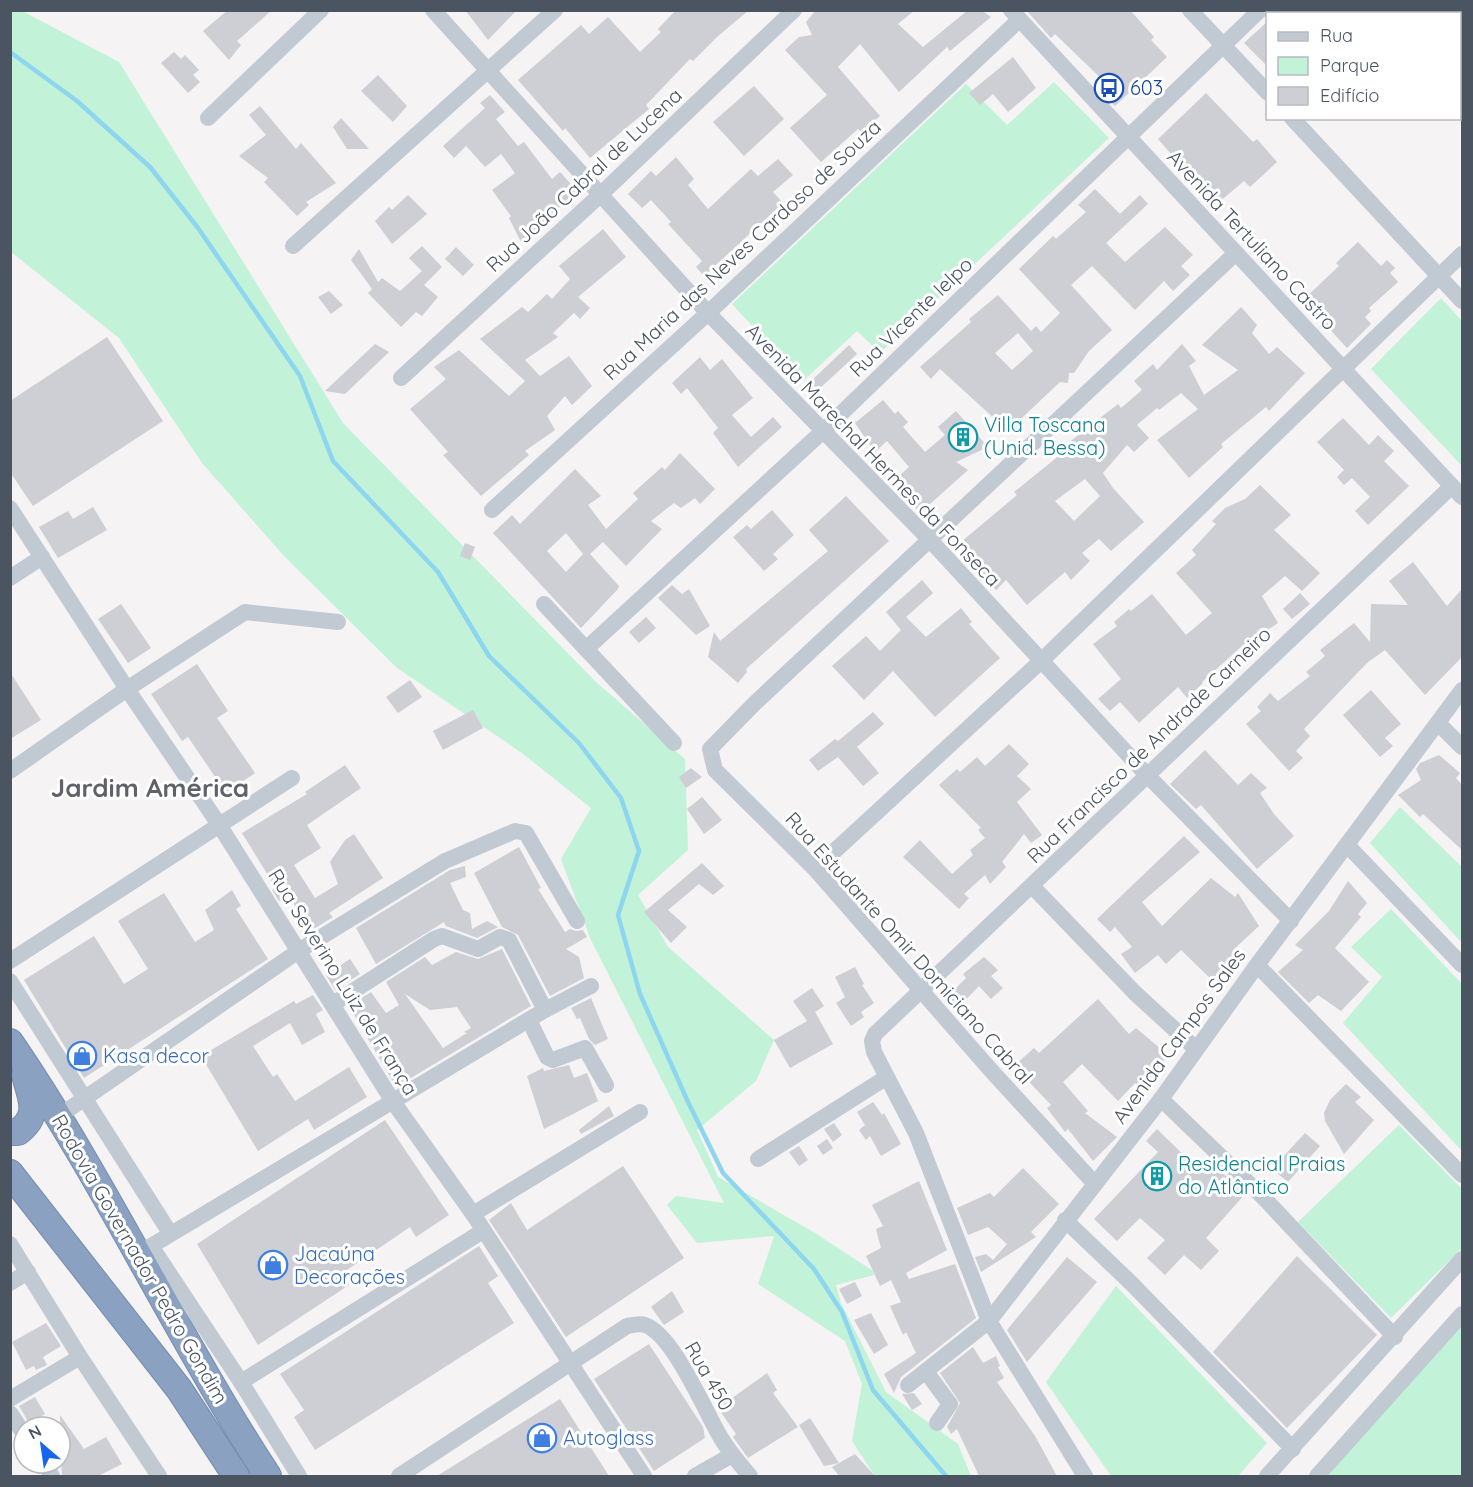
<svg xmlns="http://www.w3.org/2000/svg" width="1473" height="1487" viewBox="0 0 1473 1487" font-family="Quicksand,sans-serif">
<rect width="100%" height="100%" fill="#f5f3f3"/>
<g fill="#c2f2d8">
<path d="M10,11h12l97,51 224,361 253,259 89,77 3,91 -50,45 30,52 106,93 -18,41 -59,49 21,47 97,56 58,38 1,4 -38,10 5,18 45,89 72,52 13,32h-96l-23,-35 10,-57 -17,-43 -87,-57 16,-48 -77,7 -30,-38 9,-9 48,7 -134,-265 -29,-79 30,-51 -69,-55 -125,-85 -112,-111 -83,-94 -83,-125 -108,-86z"/>
<path d="M1054,82l55,56 -229,215 -23,-22 -54,50 -71,-77 234,-220 41,41z"/>
<path d="M1441,298l21,23v145l-91,-97z"/>
<path d="M1400,807l62,60v76l-92,-100z"/>
<path d="M1391,909l71,75v167l-119,-128 39,-46 -31,-30z"/>
<path d="M1399,1125l63,64v59l-71,70 -93,-96z"/>
<path d="M1116,1286l151,157 -29,33h-127l-65,-94z"/>
<path d="M1462,1323v153h-136z"/>
</g>
<g fill="none" stroke-linecap="round" stroke-linejoin="round">
<path stroke="#8ed5f0" stroke-width="4.5" d="M10,52l67,49 73,66 48,61 102,148 33,85 105,111 51,84 90,87 42,55 18,53 -21,64 22,79 48,108 35,71 91,96 28,43 31,78 73,86"/>
</g>
<g fill="#cdcfd5" fill-rule="evenodd">
<path d="M228,10h44l-35,31 4,4 -12,15 -26,-29z"/>
<path d="M465,10h52l-29,30z"/>
<path d="M676,10h73l-32,27 -24,24 -3,-2 -44,46 3,4 -59,49 -25,-30 -2,3 -45,-51 63,-55 8,9 19,-17 32,35 21,-20 -3,-3z"/>
<path d="M816,10h99l-17,14 25,23 45,-37h13l10,7 -41,34 -3,-4 -48,45 -39,-48 -22,23 42,49 -19,16 -3,-3 -37,33 -31,-34 37,-33 -42,-45 14,-13 13,-2 -6,-13z"/>
<path d="M1026,10h104l24,27 -3,3 16,17 -52,49 -13,-13 7,-7 -54,-52 -4,4z"/>
<path d="M1268,21v46l-24,-24z"/>
<path d="M174,52l7,7 4,-4 14,15 -6,5 7,7 -12,11 -27,-30z"/>
<path d="M1013,57l23,31 -28,24 -15,-18 -13,11 -11,-12z"/>
<path d="M378,75l29,31 -14,16 -32,-31z"/>
<path d="M754,86l30,33 -40,37 -31,-34z"/>
<path d="M1206,93l47,49 4,-3 20,23 -27,25 -6,-6 -26,22 -19,-21 -4,5 -20,-22 3,-3 -20,-23z"/>
<path d="M490,95l15,17 -9,7 22,27 6,-4 28,37 8,-7 17,19 -56,51 -12,-24 2,-2 -19,-26 23,-17 -14,-19 -16,13 -19,-21 -12,12 -11,-12 42,-38 -5,-5z"/>
<path d="M260,106l36,43 5,-6 35,40 -30,19 3,3 -12,11 -33,-34 4,-4 -29,-22 27,-21 -17,-20z"/>
<path d="M341,118l28,31h-22l-14,-22z"/>
<path d="M676,157l18,22 -6,6 20,24 43,-40 7,7 20,-17 15,16 -20,17 10,11 -79,73 -8,-9 6,-6 -34,-37 3,-2 -20,-22 -9,8 -14,-14 23,-23 5,5z"/>
<path d="M1095,189l25,25 20,-19 8,9 -42,39 19,19 40,-35 28,28 -12,11 9,9 -17,16 -9,-10 -29,29 -43,-44 -21,19 41,45 -23,21 -15,22h-5l-1,10 -8,-1 -52,49 -68,-62 -9,10 -11,-12 51,-45 -2,-3 29,-24 33,36 5,-5 5,6 19,-19 -41,-44 34,-33 3,3 30,-27 -8,-7zM1018,333l15,18 -21,19 -17,-17z"/>
<path d="M408,195l19,19 -35,30 -17,-23 14,-14 3,3z"/>
<path d="M603,229l23,28 -48,40 12,11 -10,11 -6,-6 -21,20 5,4 -33,23 15,16 29,-20 23,30 -20,19 -7,-9 -18,20 8,14 -30,21 4,4 -48,41 -38,-41 5,-3 -38,-43 36,-30 -12,-12 25,-17 50,46 16,-15 -45,-42 42,-32 6,5 19,-18 5,5 18,-20 -11,-13z"/>
<path d="M1358,242l23,24 6,-6 8,8 -5,5 8,9 -29,26 2,3 -6,6 6,7 -24,24 -44,-48 36,-34 -3,-3z"/>
<path d="M422,246l20,21 -18,18 14,12 -16,19 -6,-4 -15,15 -33,-34 4,-4 -21,-29 8,-11 19,33 4,-4 18,13 22,-20 -13,-13z"/>
<path d="M456,247l18,18 -11,11 -18,-17z"/>
<path d="M329,291l14,14 -12,9 -13,-17z"/>
<path d="M1241,307l16,18 -5,8 17,21 8,-7 28,26 -36,38 -3,-4 -45,37 2,3 -34,31 -32,-38 41,-31 -17,-16 -22,17 -2,-2 -20,17 12,13 -15,14 -7,-7 -24,28 10,15 31,34 -33,29 -12,-12 -17,14 8,8 -19,19 -6,-8 -38,33 -21,-25 -10,10 -21,-23 4,-3 -18,-22 56,-47 -3,-3 52,-42 -3,-3 55,-43 3,4 21,-18 -8,-9 19,-17 4,6 25,-26 14,17 -7,5 15,29 34,-25 -36,-25zM1085,479l15,17 -26,25 -19,-20z"/>
<path d="M107,337l56,84 -130,85 -23,-34v-71z"/>
<path d="M375,344l14,8 -44,42 -20,-3z"/>
<path d="M849,345l8,9 -39,36 -8,-8z"/>
<path d="M700,357l10,13 12,-11 31,39 -21,17 19,22 22,-20 9,10 -44,40 -25,-34 5,-5 -31,-40 -6,6 -9,-11z"/>
<path d="M883,400l12,14 3,-3 10,11 -5,5 22,25 20,-17 -7,-8 18,-16 32,36 -32,15 12,8 -48,43 -13,-15 3,-3 -14,-16 13,-12 -22,-26 -12,11 -20,-29z"/>
<path d="M1343,418l26,27 9,-10 16,16 -10,10 25,25 -41,39 -13,-14 15,-14 -18,-19 -8,7 -7,-8 7,-7 -27,-28z"/>
<path d="M680,453l35,36 -15,15 -5,-6 -14,10 -7,-5 -23,18 11,8 -36,37 -23,-24 -13,12 29,32 -1,3 -37,39 -88,-95 19,-18 8,9 55,-55 26,27 -13,9 18,24 32,-30 -5,-6 29,-26 3,3zM566,533l17,21 -17,18 -19,-21z"/>
<path d="M1260,485l31,30 -17,15 46,43 -18,18 -17,-15 -23,20 16,27 -14,9 -2,-4 -60,54 1,1 -16,15 -9,-11 -39,36 -19,-21 -10,9 -12,-12 23,-20 -28,-35 24,-18 -3,-4 15,-13 2,2 21,-17 34,41 26,-22 -36,-40 20,-18 -4,-5 24,-26 -4,-3 13,-13 20,-9z"/>
<path d="M846,496l43,45 -143,128 1,3 -9,11 -30,-26 6,-25 6,9 108,-90 -19,-21z"/>
<path d="M93,507l14,23 -49,28 -19,-31 29,-16 5,8z"/>
<path d="M772,510l22,25 -21,19 5,5 -14,12 -31,-34 14,-12 4,4z"/>
<path d="M465,543l10,4 -5,13 -10,-4z"/>
<path d="M1413,562l34,44 15,-17v68l-37,38 -40,-45 -18,13 -63,66 6,7 -14,15 7,7 -14,13 -43,-47 15,-13 -4,-4 13,-14 8,8 32,-25 -4,-4 19,-16 -5,-6 34,-27 16,19 1,-38 37,1 -19,-24z"/>
<path d="M922,580l11,13 -27,24 20,20 35,-29 11,14 -3,2 31,34 -65,59 -42,-46 -29,29 -32,-34 34,-30 14,15 21,-21 -15,-18z"/>
<path d="M672,585l10,9 7,-5 21,37 -14,9 -38,-37z"/>
<path d="M1300,593l10,11 -18,15 -9,-10z"/>
<path d="M121,604l30,44 -23,15 -30,-44z"/>
<path d="M646,617l10,11 -17,15 -10,-11z"/>
<path d="M197,664l31,47 -11,7 38,55 -29,20 -38,-56 -6,4 -31,-47z"/>
<path d="M10,672l31,48 -31,19z"/>
<path d="M410,680l12,17 -24,16 -12,-16z"/>
<path d="M1371,690l30,34 -16,14 8,8 -13,11 -37,-42z"/>
<path d="M473,710l10,18 -40,22 -10,-19z"/>
<path d="M873,712l11,12 -27,23 22,26 -16,13 -25,-29 -20,14 -9,-11 26,-21 3,2z"/>
<path d="M1009,744l20,20 -12,12 14,13 -14,13 25,33 -11,8 -7,-9 -22,28 4,5 -16,17 -5,-9 -21,19 5,4 -10,11 -56,-52 17,-17 32,34 21,-19 -3,-5 15,-12 -7,-8 3,-2 -42,-43 18,-16 3,3 17,-15 8,9z"/>
<path d="M1205,750l33,35 13,-12 16,15 -7,5 14,21 20,22 -37,33 -56,-64 -5,4 -26,-25z"/>
<path d="M1439,755l21,18 -4,5 6,7v65l-39,-36 -3,3 -22,-22 23,-15 -5,-11 4,-6z"/>
<path d="M345,765l16,23 -54,37 14,23 -27,17 21,33 23,-14 -8,-22 15,-22 9,-6 29,44 -54,35 4,4 -24,15 -20,-37 -10,6 -7,-11 4,-2 -34,-55 65,-39 -2,-2z"/>
<path d="M691,768l11,9 -16,11 -7,-11z"/>
<path d="M702,797l20,23 -18,14 -17,-25z"/>
<path d="M1184,836l16,16 -58,50 20,24 49,-48 24,19 3,-4 21,33 -26,24 5,5 -26,25 -31,-30 -15,14 -8,-9 -23,18 -14,-19 11,-7 -17,-20 -5,5 -13,-13z"/>
<path d="M519,847l22,41 -3,1 27,43 5,-3 6,2 7,-1 4,7 -21,12 13,8 5,21 -34,18 -32,-61 -16,-8 -28,-54z"/>
<path d="M702,863l22,23 -11,9 -14,-11 -31,26 19,17 -16,16 -27,-31z"/>
<path d="M465,866l1,11 -16,6 13,27 7,3 2,16 15,-8 11,6 -21,11 -31,-12 -2,-4 -68,42 -20,-36 94,-58z"/>
<path d="M1348,881l19,22 -9,11 3,3 -26,31 34,34 -28,29 -23,-16 -9,8 -31,-31 25,-22 -8,-5 34,-34z"/>
<path d="M232,890l9,16 -5,3 32,50 -184,119 -60,-98 70,-44 30,48 24,-15 -30,-48 46,-28 31,49 19,-12 -9,-20z"/>
<path d="M502,949l29,57 -135,81 -47,-81 22,-14 15,21 13,-8 -13,-23 39,-25 7,8 24,-13 22,7zM405,994l25,16 27,-3 14,21 -7,4 3,1 -24,15z"/>
<path d="M984,957l14,13 -7,6 12,12 -12,11 -12,-13 -21,22 -10,-12 18,-18 -3,-4z"/>
<path d="M350,959l10,15 -25,16 -9,-15z"/>
<path d="M855,967l9,17 -2,1 12,18 -13,9 3,5 -13,9 -15,-23 9,-6 -10,-20z"/>
<path d="M812,988l12,18 -9,6 18,32 -43,24 -16,-28 33,-19 -14,-20z"/>
<path d="M313,995l10,15 -7,4 9,18 -23,13 -12,-22 -37,23 20,31 4,-3 18,27 54,-34 18,30 -53,33 -6,-11 -50,32 -57,-95 93,-55 2,3z"/>
<path d="M591,998l17,41 -13,6 -6,-6 -9,-21 -3,1 -6,-11z"/>
<path d="M1098,999l31,35 7,-6 32,27 -26,34 -7,-6 -17,18 -36,-37 -19,18 25,29 -3,2 32,24 -24,24 -25,-32 -3,3 -18,-24 4,-3 -37,-39 20,-18 5,5z"/>
<path d="M569,1065l5,13 13,-5 11,28 -54,28 -17,-53 16,-8 1,3z"/>
<path d="M1346,1084l15,13 -6,5 19,18 -30,34 -19,-33 -1,-8 6,-13z"/>
<path d="M873,1102l9,13 2,-2 17,31 -20,12 -11,-20 -4,4 -7,-10 6,-5 -8,-13z"/>
<path d="M609,1106l5,10 -33,18 -2,-4z"/>
<path d="M385,1120l64,95 -33,22 -6,-10 -69,47 8,11 -91,60 -61,-101z"/>
<path d="M834,1123l8,12 -9,7 -9,-13z"/>
<path d="M1157,1129l42,41 9,-11 37,35 -39,44 13,13 -18,19 -17,-15 -19,20 -18,-17 18,-18 -25,-22 -23,23 -23,-22 64,-67 -12,-11z"/>
<path d="M1305,1133l15,13 -32,36 -16,-13z"/>
<path d="M827,1139l6,9 -10,7 -6,-9z"/>
<path d="M799,1146l9,14 -9,6 -10,-14z"/>
<path d="M623,1166l61,92 -118,79 -77,-117 22,-17 16,27z"/>
<path d="M1023,1168l36,36 -28,28 5,5 -55,35 -6,-15 11,-3 7,6 14,-16 -19,-17 -20,8 -11,-27 33,-15 4,4z"/>
<path d="M919,1181l28,69 -41,23 3,6 46,-15 21,54 -75,59 -7,16 -10,-19 32,-21 -10,-21 -3,3 -13,-29 11,-4 -10,-22 -11,6 -14,-30 15,-8 -5,-19 7,-3 -11,-21z"/>
<path d="M479,1246l19,30 -10,7 26,40 -199,127 -21,-33 10,-7 -24,-36z"/>
<path d="M1297,1256l80,79 -90,93 -74,-76z"/>
<path d="M1067,1257l30,25 -70,80 -20,-32z"/>
<path d="M855,1282l7,14 -15,8 -8,-15z"/>
<path d="M672,1291l12,21 -20,13 -13,-18z"/>
<path d="M871,1313l17,32 -14,9 -20,-34z"/>
<path d="M46,1323l15,23 -18,11 4,8 -11,5 -2,-4 -8,4 -14,-28z"/>
<path d="M649,1344l54,83 2,11 -51,33 -60,-92z"/>
<path d="M973,1347l10,16 13,-7 4,10 -2,1 6,11 -7,4 38,54 22,40h-78l-22,-47 -6,5 -4,-7 13,-24 -20,-30z"/>
<path d="M767,1373l10,17 -4,3 25,34 -50,31 -15,-21 3,-3 -18,-26z"/>
<path d="M914,1393l8,11 -10,6 -10,-16z"/>
<path d="M35,1397l10,17 -16,9 -10,-17z"/>
<path d="M560,1399l49,77h-172z"/>
<path d="M60,1415l24,34 22,-12 16,27 -24,12h-36z"/>
<path d="M810,1418l29,45 16,-9 20,22h-36l-7,-9 7,-4 -15,3 -25,-41z"/>
</g>
<g fill="none" stroke-linecap="round" stroke-linejoin="round">
<g stroke="#758cae" stroke-width="28">
<g id="highway">
<path d="M10,1042c95,139 166,293 258,434"/>
<path d="M10,1132h8c23,-17 13,-33 7,-57"/>
<path d="M10,1173l169,216 57,87"/>
</g>
</g>
<g stroke="#c1c9d2" stroke-width="16">
<path d="M433,10l275,303 222,227 216,234 145,147"/>
<path d="M1011,10l451,487"/>
<path d="M1190,10l78,83"/>
<path d="M1369,10l3,4"/>
<path d="M1460,39l2,-3"/>
<path d="M1460,106l2,4"/>
<path d="M208,118l113,-108"/>
<path d="M1292,118l170,183"/>
<path d="M293,246l262,-236"/>
<path d="M401,378l199,-183 194,-185"/>
<path d="M10,508l117,181 91,134 176,280 79,111 171,262"/>
<path d="M492,510l216,-197 311,-293"/>
<path d="M10,578l32,-21"/>
<path d="M544,604l130,139"/>
<path d="M586,649l237,-218 437,-421"/>
<path d="M1438,723l24,24"/>
<path d="M10,771l117,-82 118,-77 93,10"/>
<path d="M1348,846l114,119"/>
<path d="M815,869l225,-207 422,-408"/>
<path d="M1032,886l103,107 61,56"/>
<path d="M10,961l282,-183"/>
<path d="M1257,965l205,210"/>
<path d="M10,981l160,252"/>
<path d="M333,1004l101,-65 8,-3 36,13 22,-12 9,3 36,70"/>
<path d="M529,1020l18,37 6,3 32,-12 21,37"/>
<path d="M1161,1099l101,97 133,141"/>
<path d="M59,1116l241,-166 145,-89 70,-30 11,2 51,88"/>
<path d="M758,1159l129,-82"/>
<path d="M1095,1184l-107,-117 -173,-198 -100,-99 -5,-21 44,-45 482,-451"/>
<path d="M473,1214l167,-102"/>
<path d="M1065,1220l66,63 162,166"/>
<path d="M10,1244l70,113 79,119"/>
<path d="M10,1283l18,-11"/>
<path d="M927,1373l23,31 -13,19"/>
<path d="M241,1382l242,-151"/>
<path d="M908,1385l81,-64 172,-222 96,-134 205,-275"/>
<path d="M10,1399l70,-42"/>
<path d="M10,1413l14,21"/>
<path d="M43,1463l9,13"/>
<path d="M299,1476l-58,-94 -90,-136 394,-236 46,-24"/>
<path d="M399,1476l228,-150c5,-1 13,-3 18,-1 27,9 58,81 72,106 9,17 21,31 33,45"/>
<path d="M695,1476l37,-21"/>
<path d="M1085,1476l-96,-155 -73,-188 -42,-81 -2,-11 3,-7 577,-548"/>
<path d="M1267,1476l195,-217"/>
<path d="M1317,1476l145,-162"/>
</g>
<use href="#highway" stroke="#8aa1c2" stroke-width="26"/>
</g>
<defs>
<g id="bus-ring" transform="scale(1.5)"><circle r="9.5" fill="#fff" stroke="#1a4fb4" stroke-width="1.5"/><path d="M-5-6H5V4H4V6H2V4H-2V6H-4V4H-5ZM-3.5-4V0h7V-4ZM-3.5 1.2v1.5H-2V1.2ZM2 1.2v1.5H3.5V1.2Z" fill="#1a4fb4"/></g>
<g id="building-ring" transform="scale(1.5)"><circle r="9.5" fill="#fff" stroke="#0f9aa8" stroke-width="1.5"/><path d="M-4-6H4V6H1V3H-1V6H-4ZM-2.5-4.3h1.7v1.8h-1.7ZM.8-4.3h1.7v1.8H.8ZM-2.5-1h1.7V.8h-1.7ZM.8-1h1.7V.8H.8Z" fill="#0f9aa8"/></g>
<g id="shop-ring" transform="scale(1.5)"><circle r="9.5" fill="#fff" stroke="#3f7fe0" stroke-width="1.5"/><path d="M-5-2.5h2.3a2.7 3.5 0 0 1 5.4 0H5L5.5 6h-11ZM-1.5-2.5h3a1.5 2.3 0 0 0-3 0Z" fill="#3f7fe0"/></g>
</defs>
<g fill-rule="evenodd">
<use href="#bus-ring" x="1109" y="88"/>
<use href="#building-ring" x="963" y="437"/>
<use href="#shop-ring" x="82" y="1056"/>
<use href="#building-ring" x="1157" y="1176"/>
<use href="#shop-ring" x="273" y="1265"/>
<use href="#shop-ring" x="542" y="1438"/>
</g>
<g text-anchor="middle" stroke-width="6" stroke-linejoin="round" paint-order="stroke">
<g font-size="20" fill="#164399" stroke="#fff" text-anchor="start">
<text x="1130" y="95">603</text>
</g>
<g font-size="20" fill="#4a5561" stroke="#fff">
<text transform="translate(584 180) rotate(-43)" y="7">Rua João Cabral de Lucena</text>
<text transform="translate(1252 240) rotate(47)" y="7">Avenida Tertuliano Castro</text>
<text transform="translate(742 250) rotate(-43)" y="7">Rua Maria das Neves Cardoso de Souza</text>
<text transform="translate(911 317) rotate(-44)" y="7">Rua Vicente Ielpo</text>
<text transform="translate(873 455) rotate(46)" y="7">Avenida Marechal Hermes da Fonseca</text>
<text transform="translate(1149 745) rotate(-44)" y="7">Rua Francisco de Andrade Carneiro</text>
<text transform="translate(909 948) rotate(48)" y="7">Rua Estudante Omir Domiciano Cabral</text>
<text transform="translate(343 982) rotate(58)" y="7">Rua Severino Luiz de França</text>
<text transform="translate(1179 1036) rotate(-54)" y="7">Avenida Campos Sales</text>
<text transform="translate(140 1259) rotate(60)" y="7">Rodovia Governador Pedro Gondim</text>
<text transform="translate(709 1376) rotate(60)" y="7">Rua 450</text>
</g>
<g font-size="20" fill="#0d838f" stroke="#fff" text-anchor="start">
<text x="984" y="432">Villa Toscana<tspan x="984" dy="23">(Unid. Bessa)</tspan></text>
<text x="1178" y="1171">Residencial Praias<tspan x="1178" dy="23">do Atlântico</tspan></text>
</g>
<g font-size="20" fill="#366cbe" stroke="#fff" text-anchor="start">
<text x="103" y="1063">Kasa decor</text>
<text x="294" y="1261">Jacaúna<tspan x="294" dy="23">Decorações</tspan></text>
<text x="563" y="1445">Autoglass</text>
</g>
<g font-size="26" font-weight="bold" fill="#5f6268" stroke="#fff">
<text x="150" y="797">Jardim América</text>
</g>
</g>
<rect width="1473" height="1487" fill="none" stroke="#4a5561" stroke-width="24"/>
<rect x="1266" y="12" width="195" height="108" fill="#ffffff" stroke="#b7bbc0" stroke-width="1.5"/>
<rect x="1278" y="32" width="30" height="9" fill="#c1c9d2" stroke="#b7bbc0" stroke-width="1.5"/>
<text x="1320" y="42" font-size="18" fill="#4a5561">Rua</text>
<rect x="1278" y="57" width="30" height="18" fill="#c2f2d8" stroke="#b7bbc0" stroke-width="1.5"/>
<text x="1320" y="72" font-size="18" fill="#4a5561">Parque</text>
<rect x="1278" y="87" width="30" height="18" fill="#cdcfd5" stroke="#b7bbc0" stroke-width="1.5"/>
<text x="1320" y="102" font-size="18" fill="#4a5561">Edifício</text>
<g transform="translate(42 1445) rotate(331)"><circle r="28" fill="#ffffff" stroke="#b7bbc0" stroke-width="1.5"/>
<path d="M0-4.5L10 22L0 15L-10 22Z" fill="#1665ec"/>
<text y="-9" font-size="16" font-weight="bold" text-anchor="middle" fill="#4a5561">N</text>
</g>
</svg>
